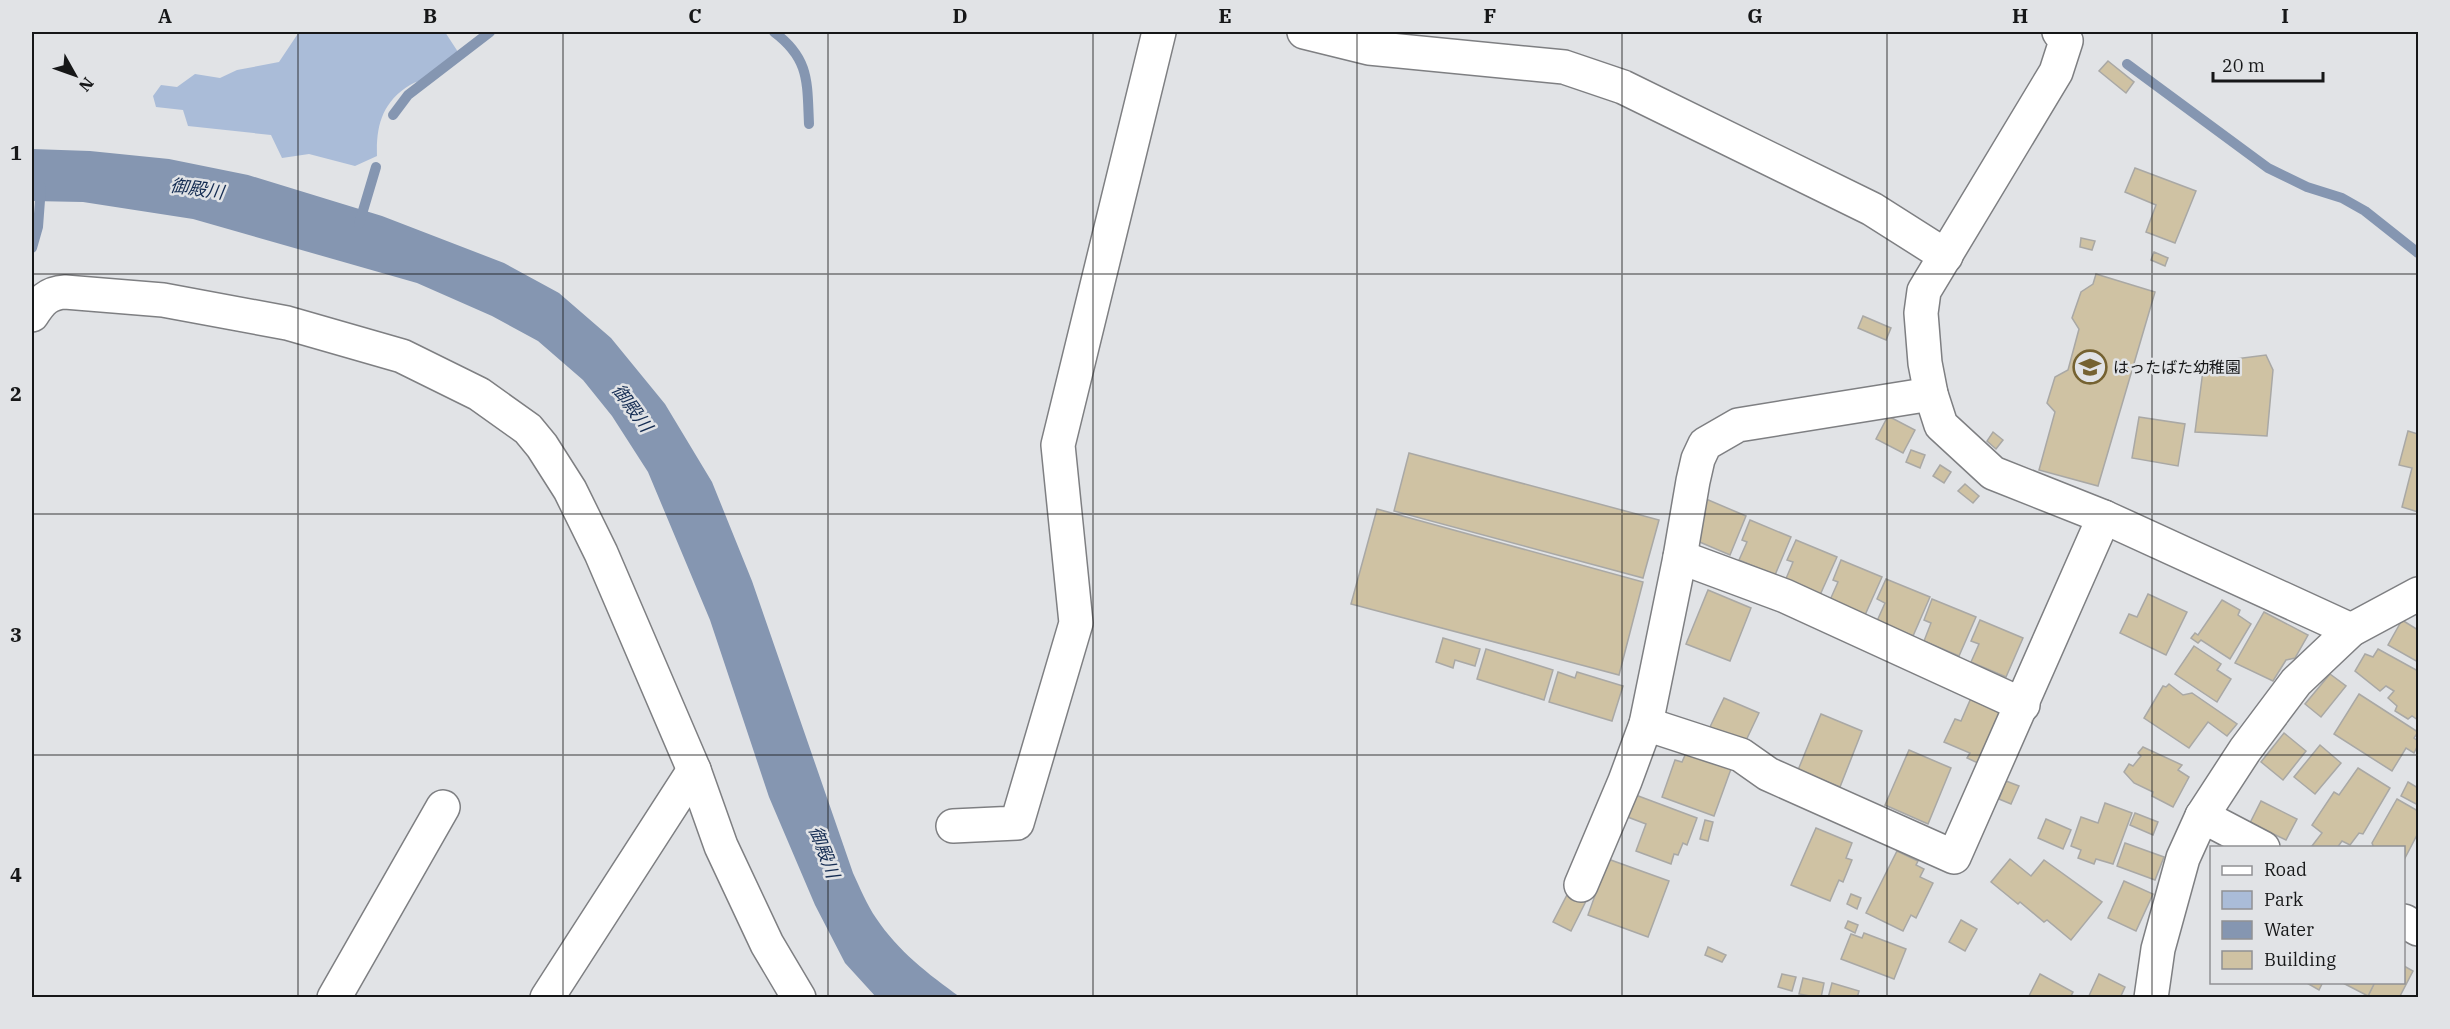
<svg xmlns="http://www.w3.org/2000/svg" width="2450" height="1029" viewBox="0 0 2450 1029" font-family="'IBM Plex Serif','Noto Sans JP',serif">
<rect width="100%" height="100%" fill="#e1e3e6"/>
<path fill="#aabcd8" d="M299,32h146l15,23c-20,5 -15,9 -29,20 -6,5 -15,6 -21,10 -28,17 -34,41 -33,71l-22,10 -46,-12 -27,4 -11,-23 -83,-9 -5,-16 -27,-3 -3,-11 8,-11 16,2 18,-13 25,4 17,-8 42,-8z"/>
<path fill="#8596b1" d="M32,149l58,2 79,8 79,16 134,41 122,47 55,30 52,45 54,66 47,78 40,99 101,292c7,15 14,32 23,45 22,33 52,56 84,79h-84l-31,-34 -30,-58 -46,-108 -59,-177 -62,-148 -36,-56 -29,-36 -45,-39 -46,-25 -75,-33 -224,-64 -110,-17 -51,-1z"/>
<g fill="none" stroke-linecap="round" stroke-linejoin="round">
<g stroke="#8596b1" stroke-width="10">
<path d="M774,32c36,27 33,50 35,92"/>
<path d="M2127,64l141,104 39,19 35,11 23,13 53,42"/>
<path d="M393,115l15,-20 82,-63"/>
<path d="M359,224l17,-57"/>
<path d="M32,248l6,-21 3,-40"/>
</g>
</g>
<g fill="#cfc2a3" stroke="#a9a8a5" stroke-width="1.5">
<path d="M2108,61l26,21 -8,11 -27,-22z"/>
<path d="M2135,168l61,23 -21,52 -29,-11 10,-27 -31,-13z"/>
<path d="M2081,238l14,3 -3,9 -12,-3z"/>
<path d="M2154,252l14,6 -3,8 -14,-6z"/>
<path d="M2096,274l59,18 -57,194 -59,-16 16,-58 -8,-9 8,-26 13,-7 11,-41 -7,-11 9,-26 12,-8z"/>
<path d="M1863,316l28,12 -5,12 -28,-12z"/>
<path d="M2266,355l7,15 -6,66 -72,-4 9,-69z"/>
<path d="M1888,416l27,14 -12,23 -27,-14z"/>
<path d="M2139,417l46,7 -7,42 -46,-8z"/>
<path d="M2408,431l10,3v78l-16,-5 10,-39 -13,-3z"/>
<path d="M1993,432l10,8 -7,9 -9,-8z"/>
<path d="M1911,450l14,5 -5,13 -14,-6z"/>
<path d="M1409,453l250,67 -16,58 -249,-67z"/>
<path d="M1940,465l11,7 -7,11 -11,-7z"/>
<path d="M1965,484l14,12 -6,7 -15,-12z"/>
<path d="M1706,499l40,17 -16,39 -35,-15z"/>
<path d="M1377,509l266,73 -24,93 -268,-71z"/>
<path d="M1750,520l41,17 -16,38 -36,-15 8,-18 -5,-2z"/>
<path d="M1796,540l41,17 -17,38 -35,-14 8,-19 -6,-2z"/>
<path d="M1841,560l41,17 -17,38 -35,-15 8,-18 -5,-2z"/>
<path d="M1886,579l44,18 -17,39 -36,-15 8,-18 -8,-4z"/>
<path d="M1708,590l43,18 -21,53 -44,-17z"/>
<path d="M2148,594l39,18 -21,43 -46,-22 9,-19 8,3z"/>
<path d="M1932,599l44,18 -17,39 -35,-15 7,-18 -7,-3z"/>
<path d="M2222,600l18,10 -2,5 13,9 -21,35 -29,-19 -3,3 -7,-5 4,-5 3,2z"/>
<path d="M2264,612l44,23 -13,23 -9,2 -13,21 -38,-18z"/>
<path d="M1980,620l43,18 -17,39 -35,-15 8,-18 -8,-3z"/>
<path d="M2402,620l16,10v32l-30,-17z"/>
<path d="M1443,638l37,11 -5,17 -20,-6 -2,8 -17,-6z"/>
<path d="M2194,646l27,18 -4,6 14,9 -14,23 -42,-28z"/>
<path d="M1486,649l67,21 -9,30 -67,-21z"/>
<path d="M2378,649l40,22v49l-6,-4 -4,3 -13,-8 2,-5 -9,-8 6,-7 -8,-5 -6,5 -25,-20 10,-17 8,3z"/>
<path d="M1558,672l17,6 2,-6 46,14 -11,35 -63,-19z"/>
<path d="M2330,674l16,12 -25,31 -16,-13z"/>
<path d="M2169,684l14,11 9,-2 45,31 -10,12 -19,-14 -19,26 -45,-30 19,-32 3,1z"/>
<path d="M2359,694l59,38 -4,6 4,3v4l-4,8 -8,-5 -14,23 -58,-37z"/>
<path d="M1724,698l35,15 -17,36 -33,-20z"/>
<path d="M1971,698l32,14 -23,52 -13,-6 3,-5 -26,-11 11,-23 6,2z"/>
<path d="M1821,714l41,17 -22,56 -42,-17z"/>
<path d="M2284,733l22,18 -23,29 -22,-18z"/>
<path d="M2320,745l21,18 -26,31 -21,-17z"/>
<path d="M2143,747l39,18 -4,5 11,7 -16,30 -21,-11 1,-4 -19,-9 -10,-11 5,-8 4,2 8,-10 -3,-3z"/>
<path d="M1909,750l42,18 -23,56 -43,-19z"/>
<path d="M1686,753l45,16 -17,47 -52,-19 13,-37 7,2z"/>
<path d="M2358,768l32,20 -27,46 -4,-1 -9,12 -8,-4 -5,7h-23l-2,-2 10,-13 -10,-8 22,-33 5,3z"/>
<path d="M2006,781l13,5 -8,18 -12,-5z"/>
<path d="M2408,782l10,6v17l-17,-9z"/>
<path d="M1633,794l64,24 -10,27 -4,-2 -5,12 -4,-1 -3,10 -35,-13 10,-27 -21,-8z"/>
<path d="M2397,799l21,12v22l-14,27v-12h-30l-2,-5z"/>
<path d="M2261,801l36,18 -11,21 -36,-17z"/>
<path d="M2105,803l27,10 -19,51 -17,-5 -2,5 -16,-6 3,-8 -10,-4 10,-29 17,6z"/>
<path d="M2135,813l23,9 -5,13 -23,-10z"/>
<path d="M2046,819l25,11 -8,19 -25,-11z"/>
<path d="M1705,820l8,2 -5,19 -8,-2z"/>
<path d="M1816,828l36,15 -6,15 6,2 -9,22 -4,-2 -9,21 -39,-16z"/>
<path d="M2125,843l39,14 -9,23 -38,-14z"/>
<path d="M1897,851l21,10 -2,4 8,4 -4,8 13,6 -17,35 -5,-3 -8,16 -37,-18z"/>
<path d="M1608,859l61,22 -21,56 -60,-22z"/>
<path d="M2010,859l21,17 13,-16 58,42 -31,38 -24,-20 -3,2 -24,-20 -2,2 -27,-22z"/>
<path d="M2124,881l29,13 -17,37 -28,-13z"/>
<path d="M1568,893l18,8 -15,30 -18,-9z"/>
<path d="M1851,894l10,4 -4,11 -10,-5z"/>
<path d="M1961,920l16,9 -12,22 -16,-9z"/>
<path d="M1848,921l10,4 -3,8 -10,-5z"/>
<path d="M1864,933l42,16 -12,30 -53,-20 10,-25 11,4z"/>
<path d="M1708,947l18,8 -4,7 -17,-7z"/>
<path d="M2404,966l9,5 -14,27h-32l8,-16h29z"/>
<path d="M1782,974l14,3 -4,14 -14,-4z"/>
<path d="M2040,974l33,18 -3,6h-42z"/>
<path d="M2099,974l26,13 -5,11h-32z"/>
<path d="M1803,978l21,5 -3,15 -22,-4z"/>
<path d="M2305,982h18l-4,8z"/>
<path d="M2341,982h34l-7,14z"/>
<path d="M1832,983l27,8 -2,7h-29z"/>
</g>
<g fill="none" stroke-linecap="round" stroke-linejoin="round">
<g stroke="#7e7f82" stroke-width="36">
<g id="street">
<path d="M1304,32l65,16 195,19 59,20 249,122 74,47"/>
<path d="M2059,32l7,9 -10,31 -132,219 -3,22 4,50 6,31 10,31 52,48 111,44 247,113"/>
<path d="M32,315c9,-14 16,-22 33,-23l98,8 124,23 115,33 77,38 49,35 14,17 28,44 31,63 93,217 27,76 46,98 32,54"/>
<path d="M1680,557l105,39 238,109"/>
<path d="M1646,724l95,31 27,19 186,83 150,-340"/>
<path d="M2202,816l61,32"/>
<path d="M953,826l64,-3 59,-200 -18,-178 101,-413"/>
<path d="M1581,885l44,-104 21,-57 34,-167 13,-76 5,-22 7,-15 33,-19 193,-31"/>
<path d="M2404,921l14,8"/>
<path d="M334,998l109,-191"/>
<path d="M547,998l147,-228"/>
<path d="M2151,998l7,-49 25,-91 19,-42 43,-66 51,-68 55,-52 67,-36"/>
</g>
</g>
<use href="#street" stroke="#fff" stroke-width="33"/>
</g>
<path fill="none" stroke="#161718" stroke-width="1.5" stroke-opacity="0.55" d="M298,32v966M563,32v966M828,32v966M1093,32v966M1357,32v966M1622,32v966M1887,32v966M2152,32v966M32,274h2386M32,514h2386M32,755h2386"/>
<defs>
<g id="school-ring" transform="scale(1.725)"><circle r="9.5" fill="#e1e3e6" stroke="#756231" stroke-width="1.5"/><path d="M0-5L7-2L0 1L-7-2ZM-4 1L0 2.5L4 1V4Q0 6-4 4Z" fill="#756231"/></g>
</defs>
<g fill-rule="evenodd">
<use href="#school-ring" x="2090" y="367"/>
</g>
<g text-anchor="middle" stroke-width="5" stroke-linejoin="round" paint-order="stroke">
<g font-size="16" fill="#161718" stroke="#e1e3e6" text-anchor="start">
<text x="2113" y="373">はったばた幼稚園</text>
</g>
<g font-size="18" font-style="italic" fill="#142c52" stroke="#e1e3e6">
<text transform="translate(197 189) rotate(8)" y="6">御殿川</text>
<text transform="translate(632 408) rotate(54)" y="6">御殿川</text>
<text transform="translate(824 852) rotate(69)" y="6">御殿川</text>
</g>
</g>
<rect width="2450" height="1029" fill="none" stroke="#e1e3e6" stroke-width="66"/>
<rect x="2210" y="846" width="195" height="138" fill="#e1e3e6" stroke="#909194" stroke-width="1.5"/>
<rect x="2222" y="866" width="30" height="9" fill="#ffffff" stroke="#909194" stroke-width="1.5"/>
<text x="2264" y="876" font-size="18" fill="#161718">Road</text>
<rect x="2222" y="891" width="30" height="18" fill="#aabcd8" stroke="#909194" stroke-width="1.5"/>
<text x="2264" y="906" font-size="18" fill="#161718">Park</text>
<rect x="2222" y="921" width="30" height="18" fill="#8596b1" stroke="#909194" stroke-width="1.5"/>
<text x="2264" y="936" font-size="18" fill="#161718">Water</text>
<rect x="2222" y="951" width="30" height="18" fill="#cfc2a3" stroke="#909194" stroke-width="1.5"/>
<text x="2264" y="966" font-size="18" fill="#161718">Building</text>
<g transform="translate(75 75) rotate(130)" stroke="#e1e3e6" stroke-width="4.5" paint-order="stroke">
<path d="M0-4.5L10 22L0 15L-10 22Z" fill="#161718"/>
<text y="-9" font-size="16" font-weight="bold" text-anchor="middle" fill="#161718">N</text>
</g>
<path d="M2213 72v9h110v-9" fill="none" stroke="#161718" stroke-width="3"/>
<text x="2222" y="72" font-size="18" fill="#161718" stroke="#e1e3e6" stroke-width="4.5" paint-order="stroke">20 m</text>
<rect x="33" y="33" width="2384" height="963" fill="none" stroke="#161718" stroke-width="2"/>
<g font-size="20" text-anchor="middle" font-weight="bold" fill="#161718">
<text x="165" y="23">A</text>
<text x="430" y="23">B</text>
<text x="695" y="23">C</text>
<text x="960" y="23">D</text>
<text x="1225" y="23">E</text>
<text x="1490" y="23">F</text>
<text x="1755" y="23">G</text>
<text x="2020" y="23">H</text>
<text x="2285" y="23">I</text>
<text x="16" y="160">1</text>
<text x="16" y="401">2</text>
<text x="16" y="642">3</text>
<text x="16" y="882">4</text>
</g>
</svg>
